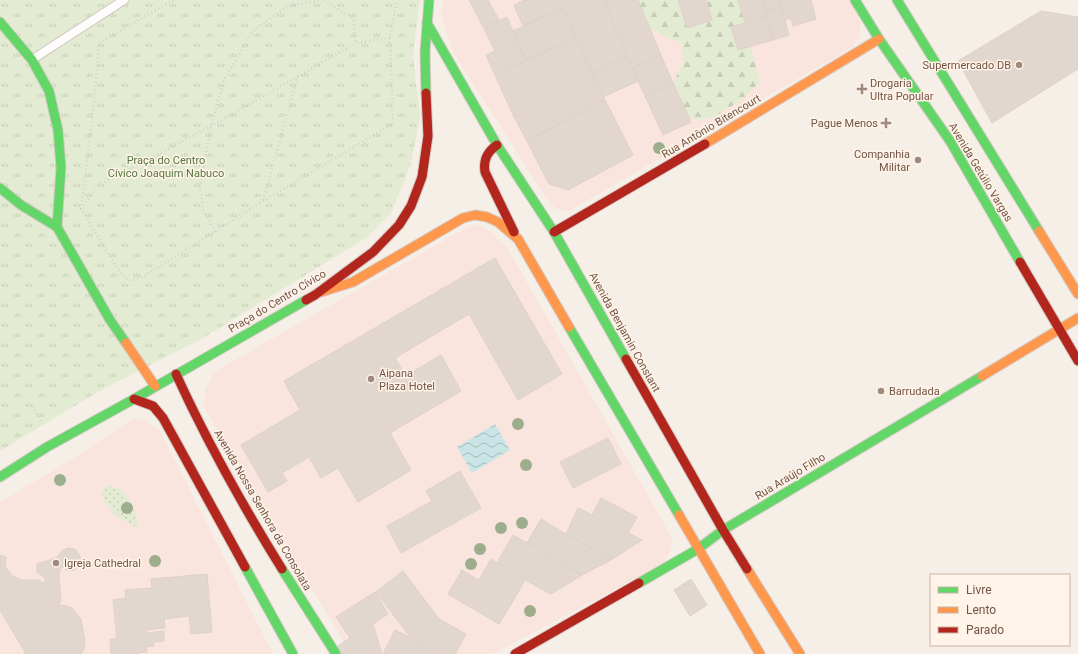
<svg xmlns="http://www.w3.org/2000/svg" width="1078" height="654" viewBox="0 0 1078 654" font-family="Roboto,sans-serif">
<defs>
<pattern id="grass-dots" width="8" height="8" patternUnits="userSpaceOnUse"><rect width="8" height="8" fill="#e3ecd2"/><path d="M2 2h.1M6 6h.1" fill="none" stroke="#c6ccb6" stroke-width="1.8" stroke-linecap="round"/></pattern>
<pattern id="forest-firs" width="22" height="20" patternUnits="userSpaceOnUse"><rect width="22" height="20" fill="#e3ecd2"/><path d="M5 1l3.5 6h-7zM16 11l3.5 6h-7z" fill="#c6ccb6"/></pattern>
<pattern id="park-tufts" width="24" height="20" patternUnits="userSpaceOnUse"><rect width="24" height="20" fill="#e3ecd2"/><path d="M3 7l-1-3M5 7V3M7 7l1-3M15 17l-1-3M17 17v-4M19 17l1-3" fill="none" stroke="#c6ccb6"/></pattern>
<pattern id="water-waves" width="16" height="10" patternUnits="userSpaceOnUse"><rect width="16" height="10" fill="#c9e5e6"/><path d="M0 5q4-4 8 0t8 0" fill="none" stroke="#a8bcbc"/></pattern>
</defs>
<rect width="100%" height="100%" fill="#f6efe7"/>
<g fill="#f9e5dd">
<path d="M444,0h405l12,22 -1,14 -7,11 -284,164 -13,-2 -10,-11 -94,-148 -12,-38z"/>
<path d="M471,225l14,2 22,20 165,291 -2,13 -7,13 -170,90h-142l-147,-246 1,-18 9,-18z"/>
<path d="M133,419l11,1 15,9 114,225h-273v-152l72,-43z"/>
</g>
<path fill="url(#grass-dots)" d="M109,486c21,3 25,24 30,42 -22,-11 -26,-10 -37,-33l1,-6z"/>
<path fill="url(#forest-firs)" d="M632,0h107l21,82 -22,21 -13,6 -10,8 -17,3 -14,-4 -10,-15 -1,-18 10,-20 -1,-20 -18,-7 -19,-11z"/>
<path fill="url(#park-tufts)" d="M0,0h420l-7,54 7,63 -9,47 -20,49 -25,25 -168,103 -97,49 -101,61z"/>
<path fill="url(#water-waves)" d="M495,424l15,26 -38,23 -15,-26z"/>
<g fill="#e2d7cf" stroke="#ded1c9">
<path d="M469,0h19l11,20 -15,8z"/>
<path d="M525,0h34l4,8 -40,18 -9,-21z"/>
<path d="M559,0h45l23,56 -35,17z"/>
<path d="M604,0h34l23,55 -29,13z"/>
<path d="M678,0h28l6,20 -25,8z"/>
<path d="M738,0h24l5,16 -22,7z"/>
<path d="M762,0h17l2,7 -16,4z"/>
<path d="M779,0h32l5,19 -23,7 -2,-8 -7,2z"/>
<path d="M781,7l8,28 -16,5 -8,-29z"/>
<path d="M563,8l13,30 -50,22 -13,-29z"/>
<path d="M1041,11l37,6v52l-86,54 -34,-62z"/>
<path d="M767,16l6,24 -35,10 -7,-23z"/>
<path d="M507,17l10,24 -22,10 -11,-23z"/>
<path d="M576,38l18,39 -80,40 -19,-42z"/>
<path d="M517,41l9,19 -31,15 -9,-20z"/>
<path d="M661,55l12,28 -28,13 -13,-28z"/>
<path d="M627,56l11,25 -35,16 -11,-24z"/>
<path d="M594,77l11,23 -78,41 -13,-24z"/>
<path d="M673,83l18,39 -28,13 -18,-39z"/>
<path d="M605,100l28,55 -65,35 -19,-6 -22,-43z"/>
<path d="M495,258l67,116 -44,26 -49,-86 -74,44 11,18 35,-21 20,36 -71,42 21,37 -53,32 -20,-34 -17,10 -12,-21 -27,16 5,8 -19,11 -27,-47 59,-35 -16,-29z"/>
<path d="M608,438l13,26 -48,24 -13,-26z"/>
<path d="M460,471l21,37 -80,45 -14,-27 45,-25 -6,-10z"/>
<path d="M601,498l36,19 -9,16 -36,-18z"/>
<path d="M578,508l64,32 -31,20 -45,-26z"/>
<path d="M541,519l25,15 45,26 -29,15 -55,-32z"/>
<path d="M513,535l14,8 55,32 -31,19 -26,-14 -28,-17z"/>
<path d="M68,548l7,1 5,7v5l-3,7 -3,2h-7l-4,-3 -3,2 -1,8 2,23 -2,6 5,-1 8,3 9,11 4,22 -1,8 -3,5h-55l-26,-44v-55l6,2 -1,9 6,9 10,5h17l7,4v-6l-8,-6v-8l19,-6 7,-8z"/>
<path d="M491,559l34,21 -12,21 -34,-21z"/>
<path d="M462,570l51,31 -14,23 -51,-30z"/>
<path d="M403,571l36,48 27,15 -11,20h-15l-29,-16 -35,-46z"/>
<path d="M207,574l5,58 -21,2 -2,-18 -25,3 1,9 -19,2v3l18,-2v10l-10,1v4l-8,1 1,5 -8,1v1h-28l-1,-15h7l-4,-39 13,-2 -1,-8 27,-2 -1,-9z"/>
<path d="M691,579l16,26 -17,11 -16,-26z"/>
<path d="M375,592l13,22 -15,10 9,30h-39l-5,-8 12,-8 -14,-21z"/>
<path d="M395,630l16,8 27,16h-55z"/>
</g>
<g fill="none" stroke-linecap="round" stroke-linejoin="round">
<g stroke="#d4cac5" stroke-width="10">
<path id="lane" d="M33,59l91,-59"/>
</g>
<g stroke="#d4cac4" stroke-width="11">
<g id="fast">
<path d="M855,0l24,39 71,102 70,121"/>
<path d="M897,0l142,231"/>
<path d="M0,22l32,38 17,31 9,39 3,37 -4,60"/>
<path d="M427,23l70,122 57,87 72,127"/>
<path d="M426,93l-1,-41 4,-52"/>
<path d="M0,188l21,17 36,22 53,93 16,23"/>
<path d="M569,327l110,188"/>
<path d="M0,477l47,-30 87,-48 172,-99"/>
<path d="M245,567l48,87"/>
<path d="M282,569l54,85"/>
<path d="M639,583l59,-34 25,-19 259,-154"/>
</g>
</g>
<g stroke="#d4cac4" stroke-width="11">
<g id="slow">
<path d="M705,144l174,-105"/>
<path d="M1039,231l39,63"/>
<path d="M321,292l32,-10 110,-64 12,-3 12,2 11,5 20,17 51,88"/>
<path d="M126,343l29,43"/>
<path d="M982,376l96,-58"/>
<path d="M679,515l81,139"/>
<path d="M747,569l53,85"/>
</g>
</g>
<g stroke="#d4cac4" stroke-width="11">
<g id="jam">
<path d="M497,145c-10,7 -14,15 -12,27l29,60"/>
<path d="M554,232l151,-88"/>
<path d="M1020,262l58,99"/>
<path d="M306,300l9,-5 58,-43 26,-27 12,-19 11,-29 6,-41 -2,-43"/>
<path d="M626,359l97,171 24,39"/>
<path d="M176,374c31,68 67,132 106,195"/>
<path d="M134,399l19,7 10,12 82,149"/>
<path d="M515,654l124,-71"/>
</g>
</g>
<g stroke="#d9cfcb" stroke-width="2.5" stroke-dasharray="1 3" stroke-linecap="butt">
<path d="M173,0l-74,43 -5,59 -13,107 40,65 8,7 14,-4 120,-76 130,-77 -3,-86 7,-38"/>
<path d="M324,0l29,19 3,24 34,-5"/>
<path d="M263,200l35,-124"/>
<path d="M81,209l18,-24 112,-59 145,-83"/>
<path d="M215,232l-12,-22 -3,-24 11,-60 13,-46 29,-49 33,-24 34,-7"/>
<path d="M33,406l8,16"/>
</g>
<use href="#lane" stroke="#fefdfb" stroke-width="8"/>
<use href="#fast" stroke="#63d668" stroke-width="9"/>
<use href="#slow" stroke="#ff974d" stroke-width="9"/>
<use href="#jam" stroke="#b3261e" stroke-width="9"/>
</g>
<g fill="#9dae8c">
<circle cx="659" cy="148" r="6"/>
<circle cx="518" cy="424" r="6"/>
<circle cx="526" cy="465" r="6"/>
<circle cx="60" cy="480" r="6"/>
<circle cx="127" cy="508" r="6"/>
<circle cx="522" cy="523" r="6"/>
<circle cx="501" cy="528" r="6"/>
<circle cx="480" cy="549" r="6"/>
<circle cx="155" cy="561" r="6"/>
<circle cx="471" cy="564" r="6"/>
<circle cx="530" cy="611" r="6"/>
</g>
<g fill="#a08a80" stroke="#fff4e7" stroke-width="1.5">
<circle cx="1019" cy="65" r="4"/>
<path d="M860 83h4v4h4v4h-4v4h-4v-4h-4v-4h4z"/>
<path d="M884 117h4v4h4v4h-4v4h-4v-4h-4v-4h4z"/>
<circle cx="918" cy="160" r="4"/>
<circle cx="371" cy="379" r="4"/>
<circle cx="881" cy="391" r="4"/>
<circle cx="56" cy="563" r="4"/>
</g>
<g text-anchor="middle" stroke-width="3" stroke-linejoin="round" paint-order="stroke">
<g font-size="11" fill="#725448" stroke="#fff4e7" text-anchor="start">
<text x="1011" y="69" text-anchor="end">Supermercado DB</text>
<text x="870" y="87">Drogaria<tspan x="870" dy="13">Ultra Popular</tspan></text>
<text x="878" y="127" text-anchor="end">Pague Menos</text>
<text x="910" y="158" text-anchor="end">Companhia<tspan x="910" dy="13">Militar</tspan></text>
<text x="379" y="377">Aipana<tspan x="379" dy="13">Plaza Hotel</tspan></text>
<text x="889" y="395">Barrudada</text>
<text x="64" y="567">Igreja Cathedral</text>
</g>
<g font-size="11" fill="#725448" stroke="#fff4e7">
<text transform="translate(711 126) rotate(-31)" y="4">Rua Antônio Bitencourt</text>
<text transform="translate(981 172) rotate(59)" y="4">Avenida Getúlio Vargas</text>
<text transform="translate(277 301) rotate(-31)" y="4">Praça do Centro Cívico</text>
<text transform="translate(625 332) rotate(61)" y="4">Avenida Benjamin Constant</text>
<text transform="translate(790 476) rotate(-31)" y="4">Rua Araújo Filho</text>
<text transform="translate(263 510) rotate(60)" y="4">Avenida Nossa Senhora da Consolata</text>
</g>
<g font-size="11" fill="#547841" stroke="#fff4e7">
<text x="166" y="164">Praça do Centro<tspan x="166" dy="13">Cívico Joaquim Nabuco</tspan></text>
</g>
</g>
<rect x="930" y="574" width="140" height="72" fill="#fff4e7" stroke="#c7b4a7"/>
<rect x="938" y="587" width="20" height="6" fill="#63d668" stroke="#c7b4a7"/>
<text x="966" y="594" font-size="12" fill="#725448">Livre</text>
<rect x="938" y="607" width="20" height="6" fill="#ff974d" stroke="#c7b4a7"/>
<text x="966" y="614" font-size="12" fill="#725448">Lento</text>
<rect x="938" y="627" width="20" height="6" fill="#b3261e" stroke="#c7b4a7"/>
<text x="966" y="634" font-size="12" fill="#725448">Parado</text>
</svg>
